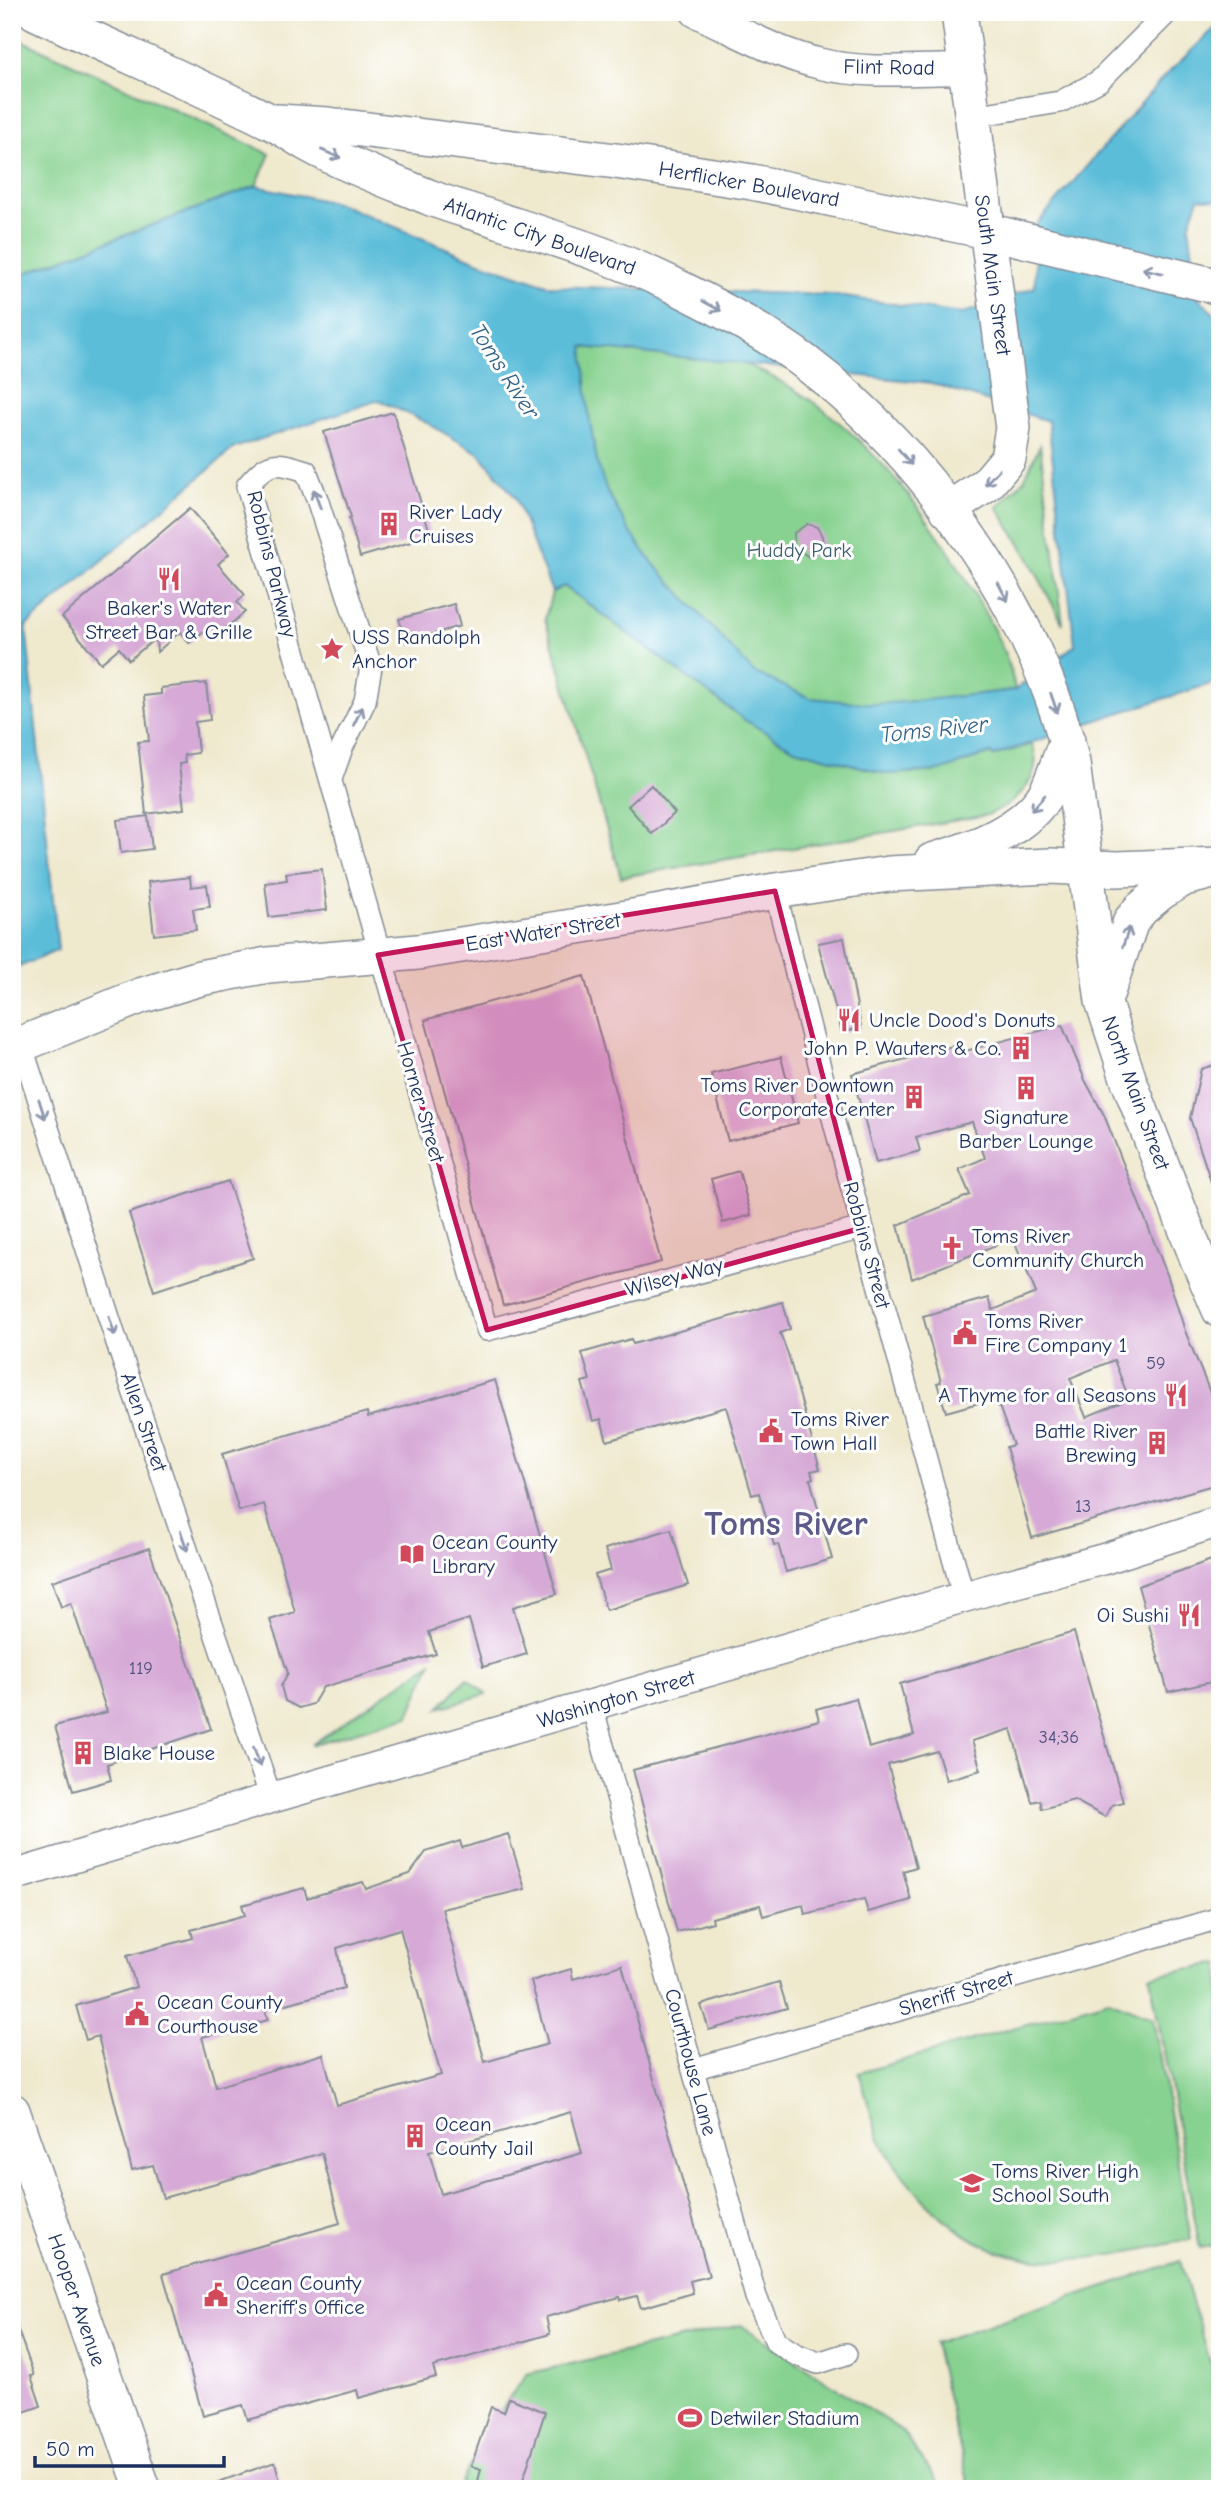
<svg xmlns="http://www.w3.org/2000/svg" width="1232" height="2501" viewBox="0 0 1232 2501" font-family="'Comic Neue',sans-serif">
<rect width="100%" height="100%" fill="#fff"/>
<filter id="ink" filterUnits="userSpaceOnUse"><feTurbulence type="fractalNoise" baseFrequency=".0143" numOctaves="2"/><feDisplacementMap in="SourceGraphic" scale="14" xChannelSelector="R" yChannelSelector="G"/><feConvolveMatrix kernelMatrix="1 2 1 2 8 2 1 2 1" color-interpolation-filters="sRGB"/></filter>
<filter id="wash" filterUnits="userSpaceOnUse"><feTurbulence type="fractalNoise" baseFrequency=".00686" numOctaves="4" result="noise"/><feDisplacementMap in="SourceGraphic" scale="28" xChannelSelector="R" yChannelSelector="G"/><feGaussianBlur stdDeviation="1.57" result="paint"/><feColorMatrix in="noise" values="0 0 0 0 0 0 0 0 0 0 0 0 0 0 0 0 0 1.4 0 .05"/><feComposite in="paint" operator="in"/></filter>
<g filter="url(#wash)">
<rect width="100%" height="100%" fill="#efe9ce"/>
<g fill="#87d290" stroke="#518077" stroke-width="2">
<path d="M12,36l258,118 -14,32 -244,92z"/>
<path d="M582,347l157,15c107,40 186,143 240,240 14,26 32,58 36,88 -56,6 -155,25 -207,8 -17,-6 -37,-15 -53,-25 -14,-8 -26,-26 -37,-38 -47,-49 -98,-101 -120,-167 -12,-38 -12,-82 -16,-121z"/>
<path d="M1040,445l23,179 -36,-69 -30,-48 27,-27z"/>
<path d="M564,586l181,134 50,29 92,25 53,-3 51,-18 2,3 39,-12c14,33 -17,60 -44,71l-367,62 -76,-258 7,-27z"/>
<path d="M431,1663l-22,53 -98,29z"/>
<path d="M467,1678l19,16 -47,14z"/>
<path d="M1220,1963v281l-20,4 -50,-272z"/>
<path d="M1109,2000l44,18 38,221c-52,12 -131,30 -184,15 -32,-9 -61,-31 -84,-55 -17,-19 -32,-37 -43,-60 -9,-21 -14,-45 -21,-66z"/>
<path d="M1180,2261l40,134v94h-250l-36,-146z"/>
<path d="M741,2325l161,106 41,58h-479l-3,-8 48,-83 18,-24z"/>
</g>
<path fill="#5bbdd9" stroke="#3b769c" stroke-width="2" fill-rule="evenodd" d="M1220,23v177l-21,-2 -10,28 10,72 21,22v361l-111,35 -116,40 -2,-3 -51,18 -53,3 -92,-25 -50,-29 -181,-134 -12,6 -37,-95 -35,-43 -53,-31 -48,-23 -145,48 -208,178 32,324 -46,20v-692l244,-92 84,18 137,57 73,25 281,9 131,19 73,-27v-61l128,-148zM583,347l348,36 117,38 27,224 -60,45 -100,11 -39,3 -66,-6 -57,-26 -102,-111 -24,-34 -20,-36 -9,-25 -9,-50z"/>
<g id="blocks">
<g fill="#d6a9d6" fill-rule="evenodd">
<path d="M393,412l38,124 -71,21 -11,-39 2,-1 -27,-85z"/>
<path d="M190,508l39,46 -11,10 27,31 -8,7 8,10 -33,28 -8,-9 -15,12 -9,-11 -23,20 -1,-14 -27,22 -10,-12 -18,15 -39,-46z"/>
<path d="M807,524l10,3 5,9 1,12 -14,9 -15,-10v-14z"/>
<path d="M454,604l6,22 -54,16 -7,-23z"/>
<path d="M206,683l4,37 -15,2 3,31 -14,2 1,8 -6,1 5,45 -38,5 -8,-72 11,-1 -5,-45 17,-2v-6z"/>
<path d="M651,785l24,28 -23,21 -24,-28z"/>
<path d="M148,816l4,33 -31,4 -4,-33z"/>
<path d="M322,869l5,41 -58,7 -4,-34 22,-3 -1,-7z"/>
<path d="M190,877l1,10 16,-2 3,22 -17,2 3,21 -42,5 -6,-53z"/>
<path d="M844,938l17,89 -19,6 -24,-90z"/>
<path d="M584,976l77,286 -158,43 -78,-285z"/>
<path d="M1062,1025l23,55 19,35 64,162 17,54 35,86v66l-188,55 -26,-91 7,-2 -17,-47 -50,14 -9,-29 4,-1 -18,-66 66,-18 4,12 43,-17 -23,-55 -101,41 -14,-54 72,-30 -11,-26 26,-11 -13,-36 -56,15 4,14 -44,12 -24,-89 104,-29 2,8zM1114,1360l15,39 -43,18 -16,-39z"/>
<path d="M781,1057l17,66 -70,18 -17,-67z"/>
<path d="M1220,1063v134h-4l-26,-79 11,-49z"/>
<path d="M739,1171l12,44 -28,8 -12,-44z"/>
<path d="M228,1181l25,77 -99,33 -25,-78z"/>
<path d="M783,1302l7,27 -10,4 8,21 32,115 -9,2 2,7 -3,1 22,80 -46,13 -8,-28 -4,1 -15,-52 -7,2 -26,-88 -119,34 -6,-22 -8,2 -11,-39 8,-2 -8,-27 49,-14 2,5z"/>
<path d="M495,1380l62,214 -44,13 14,47 -44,13 -14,-48 -40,13 7,22 -113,33 -10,17 -14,4 -14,-7 -4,-15 7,-13 -18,-53 25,-8 -31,-108 -25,7 -17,-57 145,-42 1,5z"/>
<path d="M671,1529l17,56 -82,25 -11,-35 16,-5 -6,-21z"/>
<path d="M149,1548l62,181 -104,35 4,16 -38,11 -18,-65 52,-14 -36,-109 -10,4 -9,-26z"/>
<path d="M1220,1557v123l-52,12 -30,-106z"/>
<path d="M1074,1632l49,170 -11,3 -7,12 -31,-17 -32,9 -2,-9 -8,2 -21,-73 -39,12 9,29 -35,10 -9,-29 -49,14 28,102 -13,4 8,29 -43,12 -4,-13 -59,15 -2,-9 -40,11 -3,-11 -48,13 1,4 -36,10 -44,-162 186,-50 -3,-11 40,-11 13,50 45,-13 -14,-51z"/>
<path d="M508,1834l17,55 -83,20 43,153 63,-18 -17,-63 40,-12 2,10 49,-14 87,311 -19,5 3,12 -52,15 -4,-12 -16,4 -1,-3 -74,20 4,17 -117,33 3,10 -77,21 -2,-8 -109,30 -5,-15 -40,11 -40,-142 177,-51 -18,-70 -159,45 -10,-33 -21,5 -34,-134 -12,4 -10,-34 60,-19 -9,-31 66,-18 -2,-8 54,-15 -3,-10 62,-17 3,10 56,-16 3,7 44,-15 16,-22 34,-11 2,7zM400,1929l41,146 -104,30 -14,-51 -107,33 -14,-50 66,-17 -3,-10 79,-22 -7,-40zM571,2112l11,41 -141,41 -12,-42z"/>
<path d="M779,1982l8,26 -78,22 -8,-25z"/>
<path d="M12,2322h3l19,53 -3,1 10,30 -29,10z"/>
<path d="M509,2398l36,14 -25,77h-44l5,-20 -10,-3 20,-59 13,5z"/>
<path d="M275,2462l7,27h-74l-1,-3z"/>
</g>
</g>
</g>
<g filter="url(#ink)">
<use href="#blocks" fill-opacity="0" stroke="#858c96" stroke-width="2"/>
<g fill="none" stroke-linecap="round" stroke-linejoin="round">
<g stroke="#858c96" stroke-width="24">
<g id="street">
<path d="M973,116l87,-14 39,-21 69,-69"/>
<path d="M331,779l11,-31 23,-47 6,-34 -54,-168 -11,-28c-31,-10 -37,-11 -59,15l240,844 375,-102"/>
<path d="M775,891l60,235 129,472"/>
<path d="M21,1044l99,308 151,446"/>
<path d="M592,1706l164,591 20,45 19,12 23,9 28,-9"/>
<path d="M693,2069l527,-151"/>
</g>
</g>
<g stroke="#858c96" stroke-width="33">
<g id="secondary">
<path d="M696,12c40,18 81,42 125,52 46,11 98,5 145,5"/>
<path d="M12,1876l259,-78 717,-208 116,-31 116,-38"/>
</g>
</g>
<g stroke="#858c96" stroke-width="38">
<g id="primary">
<path d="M35,12c77,37 156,70 232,108 14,6 27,16 41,24 38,21 82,37 123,54 23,9 47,15 70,23 62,20 124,39 182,69 42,21 85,44 122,72 122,92 233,252 267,401l31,238 26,80 68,176 23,53"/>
<path d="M278,122l50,3 288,36 136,21 235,49 233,56"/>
<path d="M948,510l39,-26 21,-25 5,-31 -54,-416"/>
<path d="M932,861c39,-11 94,-31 115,-69 7,-14 13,-35 20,-51"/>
<path d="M1106,995l25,-74 10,-12 20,-17 23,-14 21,-5"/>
<path d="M12,1048l128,-52 60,-18 68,-13 150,-13 215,-35 142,-26 114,-17 161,-8 67,3 103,-4"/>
<path d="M12,2111l131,378"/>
</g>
</g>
<use href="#street" stroke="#fff" stroke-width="21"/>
<use href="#secondary" stroke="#fff" stroke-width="30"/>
<use href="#primary" stroke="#fff" stroke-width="35"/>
</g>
<defs><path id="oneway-shaft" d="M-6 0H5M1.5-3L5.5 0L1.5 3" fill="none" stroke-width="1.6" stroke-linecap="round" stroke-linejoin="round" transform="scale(1.75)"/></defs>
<g stroke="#8d97ae">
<use href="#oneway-shaft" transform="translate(331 154) rotate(23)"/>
<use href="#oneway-shaft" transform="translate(1153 271) rotate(-167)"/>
<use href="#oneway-shaft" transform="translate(712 306) rotate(29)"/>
<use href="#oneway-shaft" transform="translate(905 457) rotate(50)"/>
<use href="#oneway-shaft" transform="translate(992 477) rotate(133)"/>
<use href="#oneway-shaft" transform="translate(317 499) rotate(-110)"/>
<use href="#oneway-shaft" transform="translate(1003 592) rotate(62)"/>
<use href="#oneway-shaft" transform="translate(1054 703) rotate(71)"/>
<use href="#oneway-shaft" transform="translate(358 716) rotate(-64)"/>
<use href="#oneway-shaft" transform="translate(1038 803) rotate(131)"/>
<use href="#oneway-shaft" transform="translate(1126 937) rotate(-71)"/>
<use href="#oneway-shaft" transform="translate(42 1109) rotate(72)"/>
<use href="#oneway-shaft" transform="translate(112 1326) rotate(72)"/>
<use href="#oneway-shaft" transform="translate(184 1541) rotate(71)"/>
<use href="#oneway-shaft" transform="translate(257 1757) rotate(71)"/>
</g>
</g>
<path fill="#c2185b" fill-opacity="0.2" stroke="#c2185b" stroke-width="5" stroke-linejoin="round" d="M775,891l87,337 -375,102 -109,-375z"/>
<defs>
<g id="building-bare" transform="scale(1.89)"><path d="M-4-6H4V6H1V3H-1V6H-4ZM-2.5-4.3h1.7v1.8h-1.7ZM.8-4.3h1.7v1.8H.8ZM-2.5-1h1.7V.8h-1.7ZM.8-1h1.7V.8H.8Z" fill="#d1495b" stroke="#fff" stroke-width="2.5" paint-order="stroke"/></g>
<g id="restaurant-bare" transform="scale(1.89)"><path d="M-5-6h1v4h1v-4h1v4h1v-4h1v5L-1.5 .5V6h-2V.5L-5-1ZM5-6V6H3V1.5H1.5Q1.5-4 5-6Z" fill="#d1495b" stroke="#fff" stroke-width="2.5" paint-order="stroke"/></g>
<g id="sight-bare" transform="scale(1.89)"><path d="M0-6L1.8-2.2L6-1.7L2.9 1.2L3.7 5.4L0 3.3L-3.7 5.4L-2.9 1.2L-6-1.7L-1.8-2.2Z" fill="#d1495b" stroke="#fff" stroke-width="2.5" paint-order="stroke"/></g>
<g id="church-bare" transform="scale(1.89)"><path d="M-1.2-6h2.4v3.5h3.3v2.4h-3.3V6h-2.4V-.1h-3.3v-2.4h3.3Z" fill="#d1495b" stroke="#fff" stroke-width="2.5" paint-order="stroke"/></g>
<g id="civic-bare" transform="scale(1.89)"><path d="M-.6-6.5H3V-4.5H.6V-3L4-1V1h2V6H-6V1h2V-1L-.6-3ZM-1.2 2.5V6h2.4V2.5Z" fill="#d1495b" stroke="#fff" stroke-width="2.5" paint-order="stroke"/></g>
<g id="library-bare" transform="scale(1.89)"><path d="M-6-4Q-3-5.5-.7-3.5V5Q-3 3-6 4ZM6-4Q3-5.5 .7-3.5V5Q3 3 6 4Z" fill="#d1495b" stroke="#fff" stroke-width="2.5" paint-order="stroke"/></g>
<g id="school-bare" transform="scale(1.89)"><path d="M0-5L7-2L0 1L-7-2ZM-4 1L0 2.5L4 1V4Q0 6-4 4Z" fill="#d1495b" stroke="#fff" stroke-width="2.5" paint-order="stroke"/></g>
<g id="stadium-bare" transform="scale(1.89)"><path d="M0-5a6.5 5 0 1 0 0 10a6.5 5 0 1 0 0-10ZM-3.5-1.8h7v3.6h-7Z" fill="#d1495b" stroke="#fff" stroke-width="2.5" paint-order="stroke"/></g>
</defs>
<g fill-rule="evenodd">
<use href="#building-bare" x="389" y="524"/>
<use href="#restaurant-bare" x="169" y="579"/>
<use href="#sight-bare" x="332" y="649"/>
<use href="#restaurant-bare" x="849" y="1020"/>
<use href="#building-bare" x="1021" y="1048"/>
<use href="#building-bare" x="1026" y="1088"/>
<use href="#building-bare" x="914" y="1097"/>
<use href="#church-bare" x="952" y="1248"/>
<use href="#civic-bare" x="965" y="1333"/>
<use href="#restaurant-bare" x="1176" y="1395"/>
<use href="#civic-bare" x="771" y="1431"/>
<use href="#building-bare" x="1157" y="1443"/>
<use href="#library-bare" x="412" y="1554"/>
<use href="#restaurant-bare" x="1189" y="1615"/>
<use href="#building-bare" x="83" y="1753"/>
<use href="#civic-bare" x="137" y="2014"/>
<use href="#building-bare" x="415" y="2136"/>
<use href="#school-bare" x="972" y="2183"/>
<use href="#civic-bare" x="216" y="2295"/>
<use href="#stadium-bare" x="690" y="2418"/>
</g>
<g text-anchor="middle" stroke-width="6" stroke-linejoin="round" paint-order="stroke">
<g font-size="18" fill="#4a4e7c">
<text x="1156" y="1369">59</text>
<text x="1083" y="1512">13</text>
<text x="141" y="1674">119</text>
<text x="1059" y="1743">34;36</text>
</g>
<g font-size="21" fill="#1b2f5e" stroke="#fff">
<text transform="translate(889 67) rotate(1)" y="7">Flint Road</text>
<text transform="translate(749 184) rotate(10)" y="7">Herflicker Boulevard</text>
<text transform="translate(540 236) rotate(19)" y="7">Atlantic City Boulevard</text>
<text transform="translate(993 275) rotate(82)" y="7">South Main Street</text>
<text transform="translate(272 564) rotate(76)" y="7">Robbins Parkway</text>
<text transform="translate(543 932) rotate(-9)" y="7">East Water Street</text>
<text transform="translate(1136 1093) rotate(70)" y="7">North Main Street</text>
<text transform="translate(421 1102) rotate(74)" y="7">Horner Street</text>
<text transform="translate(867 1245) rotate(75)" y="7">Robbins Street</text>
<text transform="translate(674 1277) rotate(-15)" y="7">Wilsey Way</text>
<text transform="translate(144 1422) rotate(71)" y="7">Allen Street</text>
<text transform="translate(616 1699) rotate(-16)" y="7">Washington Street</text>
<text transform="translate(956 1993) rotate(-16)" y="7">Sheriff Street</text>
<text transform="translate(691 2062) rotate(75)" y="7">Courthouse Lane</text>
<text transform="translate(77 2300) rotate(71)" y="7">Hooper Avenue</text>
</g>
<g font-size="21" fill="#1b2f5e" stroke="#fff" text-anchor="start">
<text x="409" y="519">River Lady<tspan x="409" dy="24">Cruises</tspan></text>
<text x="169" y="615" text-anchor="middle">Baker's Water<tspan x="169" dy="24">Street Bar &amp; Grille</tspan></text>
<text x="352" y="644">USS Randolph<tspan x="352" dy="24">Anchor</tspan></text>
<text x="869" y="1027">Uncle Dood's Donuts</text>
<text x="1001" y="1055" text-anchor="end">John P. Wauters &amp; Co.</text>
<text x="894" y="1092" text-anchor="end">Toms River Downtown<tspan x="894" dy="24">Corporate Center</tspan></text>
<text x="1026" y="1124" text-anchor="middle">Signature<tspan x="1026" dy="24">Barber Lounge</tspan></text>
<text x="972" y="1243">Toms River<tspan x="972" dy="24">Community Church</tspan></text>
<text x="985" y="1328">Toms River<tspan x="985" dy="24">Fire Company 1</tspan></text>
<text x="1156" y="1402" text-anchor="end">A Thyme for all Seasons</text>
<text x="791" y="1426">Toms River<tspan x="791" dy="24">Town Hall</tspan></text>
<text x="1137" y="1438" text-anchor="end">Battle River<tspan x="1137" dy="24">Brewing</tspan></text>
<text x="432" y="1549">Ocean County<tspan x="432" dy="24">Library</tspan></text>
<text x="1169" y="1622" text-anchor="end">Oi Sushi</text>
<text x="103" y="1760">Blake House</text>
<text x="157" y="2009">Ocean County<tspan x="157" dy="24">Courthouse</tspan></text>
<text x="435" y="2131">Ocean<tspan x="435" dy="24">County Jail</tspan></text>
<text x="992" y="2178">Toms River High<tspan x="992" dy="24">School South</tspan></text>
<text x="236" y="2290">Ocean County<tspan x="236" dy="24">Sheriff's Office</tspan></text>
<text x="710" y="2425">Detwiler Stadium</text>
</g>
<g font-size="21" fill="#3b606d" stroke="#fff">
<text x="799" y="557">Huddy Park</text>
</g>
<g font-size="23" font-style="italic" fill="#316189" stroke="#fff">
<text transform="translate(505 371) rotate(57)" y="8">Toms River</text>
<text transform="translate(934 729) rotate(-6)" y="8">Toms River</text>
</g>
<g font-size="35" font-weight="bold" fill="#5c5a88" stroke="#fff">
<text x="786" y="1535">Toms River</text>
</g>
</g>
<rect width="1232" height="2501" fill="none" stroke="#fff" stroke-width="42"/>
<path d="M35 2456v10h189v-10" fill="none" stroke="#1b2f5e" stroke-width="3.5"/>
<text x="46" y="2456" font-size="21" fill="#1b2f5e" stroke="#ffffff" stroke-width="5" paint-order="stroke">50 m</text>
</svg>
